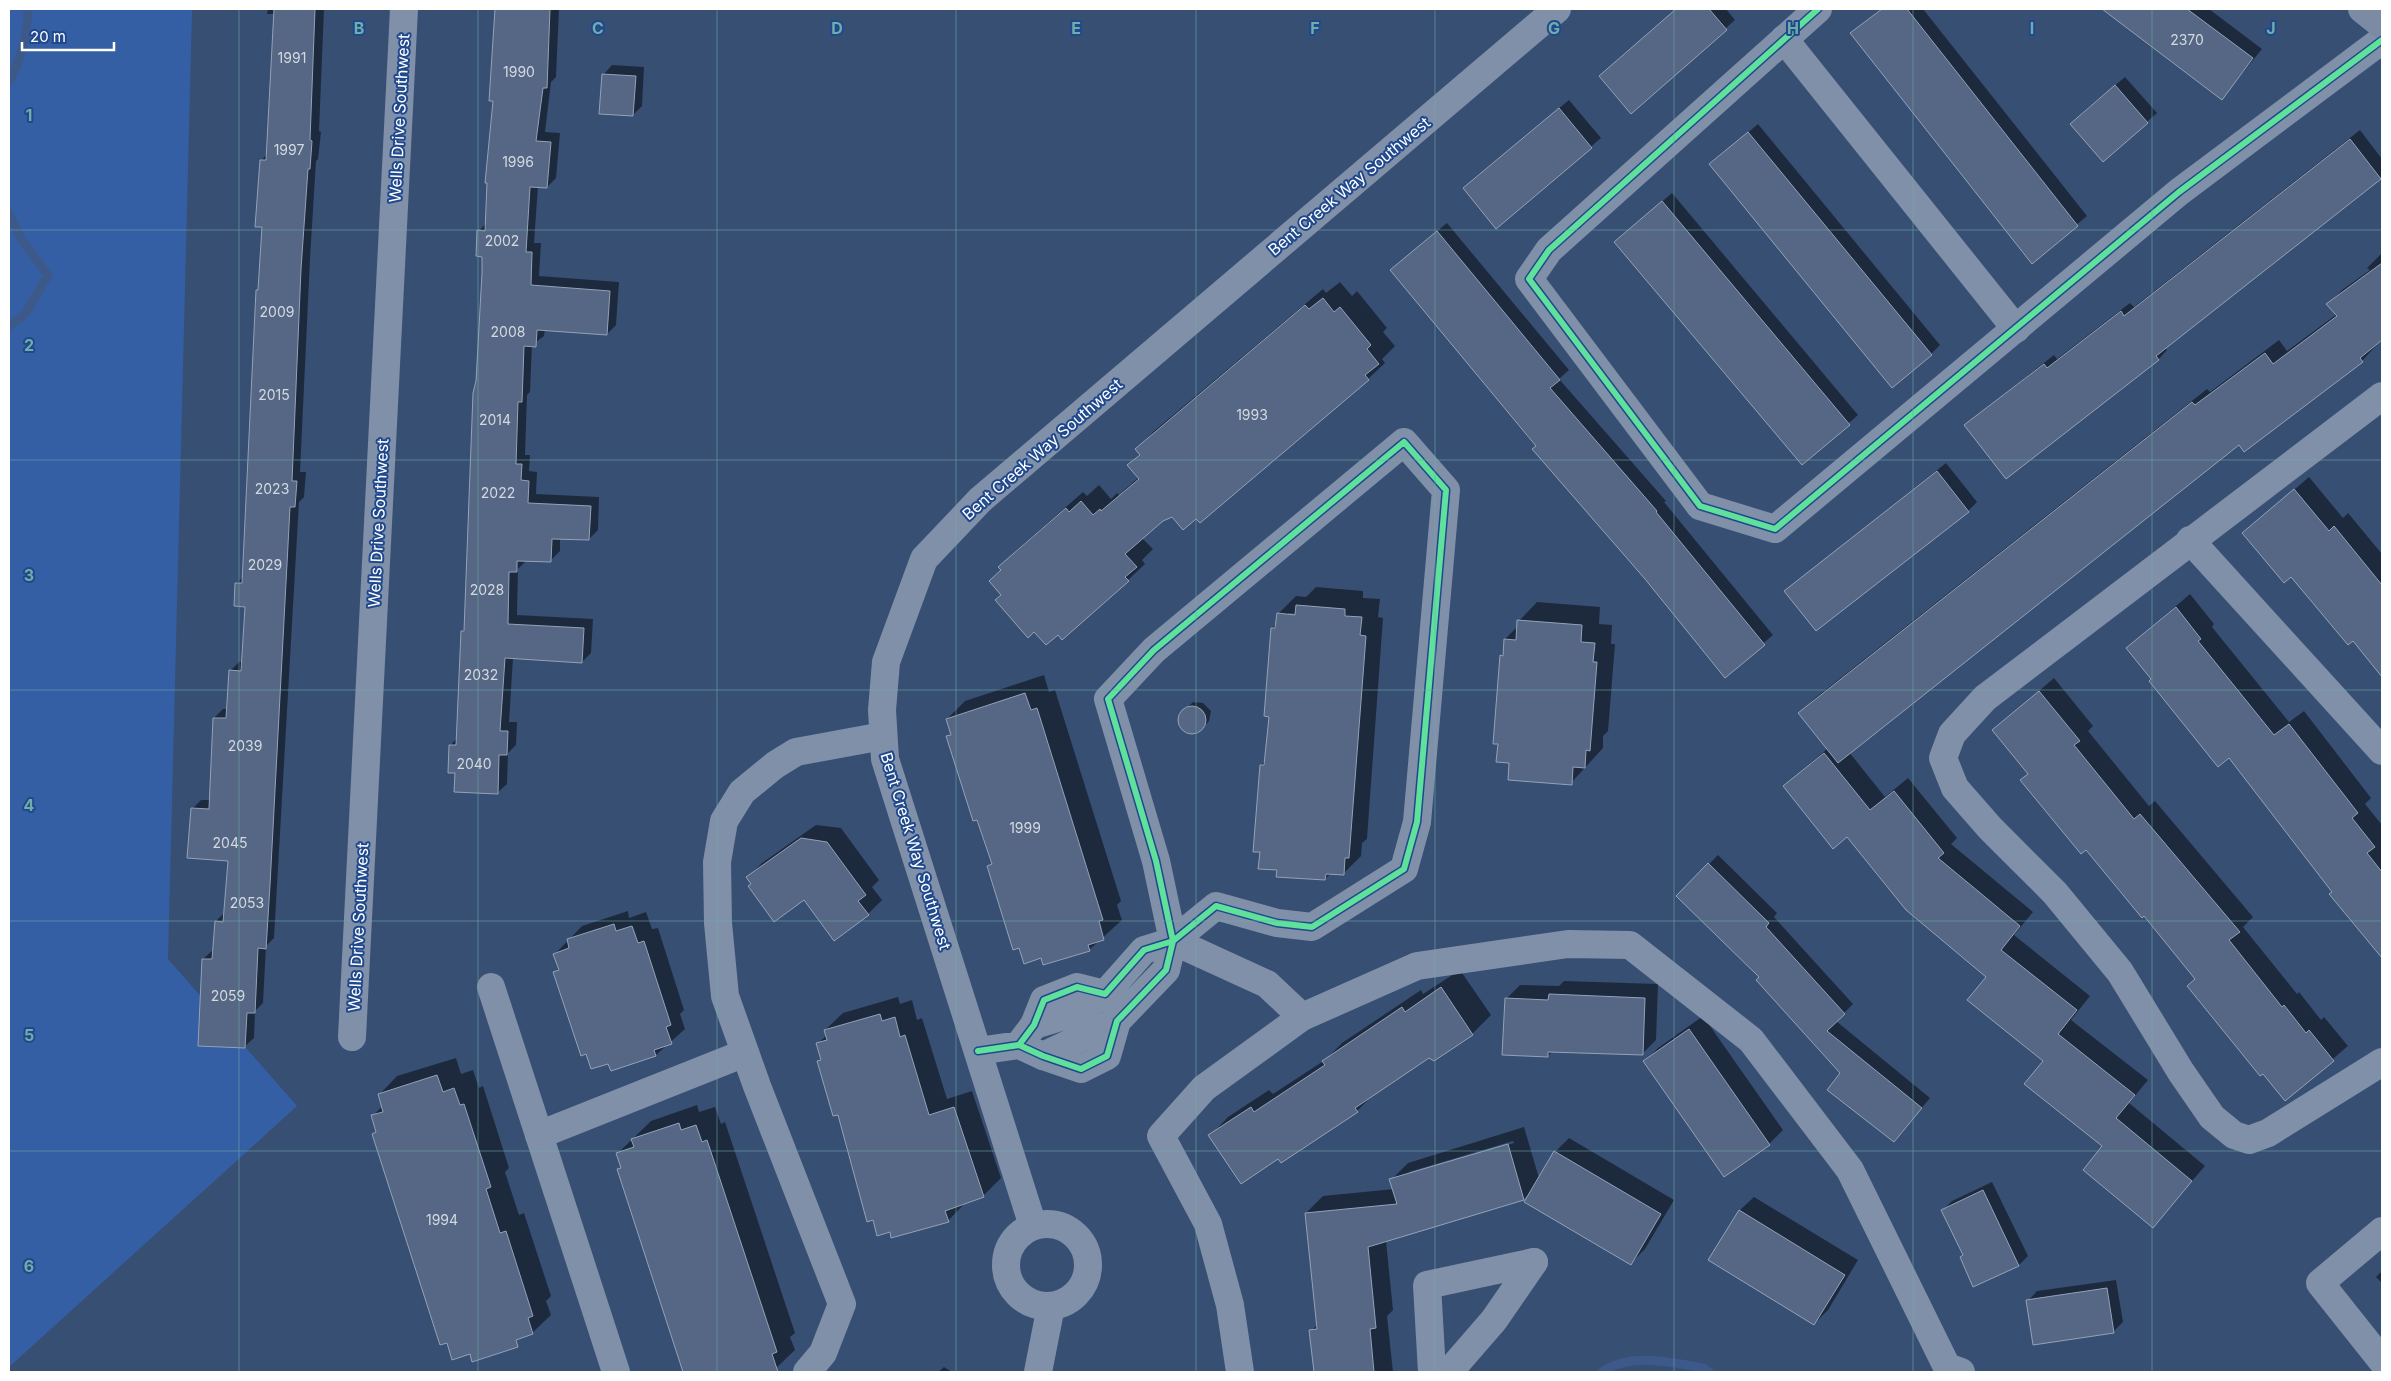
<svg xmlns="http://www.w3.org/2000/svg" width="2391" height="1381" viewBox="0 0 2391 1381" font-family="Inter,sans-serif">
<rect width="100%" height="100%" fill="#384f74"/>
<path fill="#355fa4" d="M9,9h183l-24,950 129,147 -288,261z"/>
<g fill="#0007" fill-rule="evenodd">
<path d="M268,9h56l-5,122 2,1 -3,27 -2,2 -6,98 -10,213h6l-2,25 -5,5 -25,436 -8,8 -3,57 -8,8 -1,27 -10,9 -41,-88 10,-9 3,-29 9,-9 5,-53 -38,-50 9,-9h10l3,-82 9,-9h5l2,-38 9,-9h3l4,-56 -10,-22 8,-8 14,-286 2,-2 3,-62 -2,-65 6,-7 8,-140h-8z"/>
<path d="M496,9h63l-3,68 -5,5 -6,50 15,1 -4,45 -9,9 -9,-1 -4,57h7l-2,33 80,6 -3,43 -9,9 -62,-5 -1,7 -12,9 -2,47 -3,3 -2,60h5l-1,16 8,1 -1,22 63,3 -1,33 -9,9 -29,-1v13l-9,9 -25,1 -8,8 -1,46 76,4 -2,34 -9,9 -69,-4 -4,64h8l-1,23 -8,8 -1,31 -10,9 -41,-21 -6,-26 7,-8 5,-107 3,-2 18,-374 -4,-24 7,-8 8,-123h-3z"/>
<path d="M1677,9h49l9,11 -103,92 -22,-45z"/>
<path d="M1881,9h42l164,207 -55,46 -180,-228z"/>
<path d="M2104,9h105l53,40 -40,49z"/>
<path d="M612,65l32,2 -2,39 -9,9 -30,-40z"/>
<path d="M2125,77l32,36 -53,47 -23,-46z"/>
<path d="M1569,100l32,38 -105,89 -22,-48z"/>
<path d="M1758,124l182,221 -9,9 -220,-190z"/>
<path d="M2360,130l22,29v17l-217,171 2,3 -9,10 -193,65 89,-70 3,4 73,-56 4,4z"/>
<path d="M1672,193l186,222 -56,49 -187,-222z"/>
<path d="M1447,223l122,147 -10,9 107,122 -2,1 109,133 -48,41 -334,-406z"/>
<path d="M2382,253v86l-20,22 -122,83 -391,308 36,45 23,-19 49,60 -6,6 82,68 -19,23 76,61 -19,24 77,60 -19,23 76,63 -52,60 -49,-80 -116,-170 -141,-141 -63,-49 44,-38 -28,-35 14,-14 393,-310 3,3 69,-52 8,11 50,-37 -9,-10 14,-14 28,-20 -3,-2z"/>
<path d="M1340,282l12,14 5,-5 30,37 -4,4 12,14 -13,13 3,4 -17,16 -172,138 -24,-2 -10,5 -20,18 11,11 -11,11 3,4 -17,16 -126,14v-24l-2,-3 17,-17 66,-58 4,4 12,-11 12,14 6,-6 2,2 20,-18 -10,-12 11,-11 -3,-5 16,-17 170,-143 3,4z"/>
<path d="M1946,463l31,39 -9,9 -182,80z"/>
<path d="M2309,477l34,41 5,-5 34,41v121l-29,-36 -61,-63 -48,-43z"/>
<path d="M1316,587l47,4v7l17,1 -2,18 5,1 -16,221 -5,4 -1,13 -18,18 -12,-1 -6,6 -46,-10 -18,-18v-86l5,-5 4,-44 2,-88 5,-5 1,-9 18,-18 10,1zM1288,613l13,1 -13,2z"/>
<path d="M2190,594l24,30 -2,3 77,95 15,-11 67,87 -6,6 17,21v132l-51,-63 3,-2 -104,-135 -77,-78 -26,-31z"/>
<path d="M1537,602l63,5 -1,17 13,1 -1,19h4l-7,87 -5,5v12l-32,35 -60,-21 -10,-106 3,-3 1,-14 13,-13 1,-5z"/>
<path d="M1044,675l5,17 6,-2 66,211 -4,4 5,15 -33,30 -47,7 -53,-90 3,-4 -44,-126 3,-4 -4,-14 18,-18z"/>
<path d="M2054,678l39,48 -5,5 61,75 6,-5 98,116 -10,10 54,67 2,-2 22,28 3,-3 24,29 -63,54 -89,-122 -110,-130 -92,-118z"/>
<path d="M1193,702l10,1 8,8 -2,10 -12,13 -10,-1 -8,-9 2,-10z"/>
<path d="M816,825l25,3 38,52 -7,7 10,13 -14,14 -115,-30 -5,-7 14,-14z"/>
<path d="M1718,855l59,58 -3,4 79,87 -17,17 94,77 -36,43 -52,-68 -81,-96 -84,-81z"/>
<path d="M628,911l1,7 17,-6 6,17 6,-1 26,82 -4,4 5,15 -29,26 -101,-83 4,-4 -4,-14 27,-28z"/>
<path d="M1460,970l31,45 -19,19 -38,25 -5,-3 -53,36 -19,19 -75,50 -4,-4 -68,-21 18,-19 41,-27 4,4 52,-34 17,-17 79,-53 2,4z"/>
<path d="M1564,981l94,3 -2,56 -14,14 -89,-3 -5,5 -42,-57 14,-14 39,1z"/>
<path d="M898,997l2,7 12,-4 5,20 5,-2 25,81 25,-8 29,87 -18,18 -18,7 -17,18 -109,-108 -21,-52 4,-3 -5,-14 10,-9 -2,-5 18,-17z"/>
<path d="M1703,1016l80,114 -14,14 -125,-82 14,-14z"/>
<path d="M456,1058l5,16 12,-4 6,18 4,-2 26,82 -4,4 14,43 5,-2 27,83 -5,5 5,14 -19,18 -158,-199 3,-3 -5,-15 11,-10 -4,-11 18,-19z"/>
<path d="M697,1105l2,7 16,-5 6,17 4,-2 70,211 -5,4 5,13 -23,22h-88l-66,-202 4,-4 -4,-13 33,-32z"/>
<path d="M1524,1127l15,51 16,-26 14,-14 105,62 -29,49 -14,14 -102,-69 -5,5 -138,42 7,69 -6,6 6,56h-78l-4,-41 7,-7 -12,-111 17,-17 71,-7 -3,-9 17,-17zM1513,1141l1,2 -105,32v-3z"/>
<path d="M1992,1182l36,74 -9,9 -55,-11 -21,-44 9,-9z"/>
<path d="M1754,1197l104,63 -30,50 -14,14 -104,-64 30,-50z"/>
<path d="M2382,1271v12l-6,-6z"/>
<path d="M2116,1280l7,42 -10,10 -85,-31 9,-10z"/>
<path d="M944,1367l8,5h-14z"/>
</g>
<g fill="none" stroke-linecap="round" stroke-linejoin="round">
<g stroke="#3d598a" stroke-width="9">
<path d="M9,82c12,-22 19,-49 19,-73"/>
<path d="M9,213l12,26 27,36 -23,39 -16,12"/>
<path d="M1602,1372c28,-20 69,-10 101,-4l6,4"/>
</g>
</g>
<g fill="#556784" stroke="#94a2b7">
<path d="M274,9h41l-5,131 2,1 -2,28h-2l-7,100 -9,212h5l-2,26h-5l-20,378 -4,64 -8,-1 -3,65h-8l-2,35 -47,-2 4,-87h10l3,-38 8,1 5,-61 -41,-3 4,-50 18,1 4,-91h13l3,-48 12,1 4,-64 -11,-1 1,-23h7l14,-293h2l4,-63h-7l5,-67h6z"/>
<path d="M495,9h55l-3,79h-4l-7,53 15,1 -4,46 -17,-1 -4,65h6l-1,33 79,6 -3,44 -70,-5 -1,17 -12,-1 -2,56h-4l-2,62h6l-1,16 8,1 -1,22 63,3 -2,34 -37,-1 -1,23 -34,-1v11h-8l-1,52 76,4 -2,35 -77,-5 -5,73h8l-1,24h-8l-1,39 -44,-2 1,-19h-7l1,-28h7l5,-114h3l9,-238 3,-12 6,-108v-16l-6,-1 1,-26 8,1 2,-48h-2l8,-82h-4z"/>
<path d="M1676,9h33l18,21 -96,84 -32,-38z"/>
<path d="M1882,9h25l171,217 -46,38 -182,-231z"/>
<path d="M2102,9h85l66,49 -31,42z"/>
<path d="M602,74l34,2 -3,40 -34,-2z"/>
<path d="M2115,85l33,38 -45,39 -33,-38z"/>
<path d="M1559,108l33,40 -96,81 -33,-41z"/>
<path d="M1748,132l184,223 -40,33 -183,-224z"/>
<path d="M2350,139l31,40 -225,177 3,4 -153,119 -42,-54 80,-61 3,4 74,-57 3,5z"/>
<path d="M1662,201l188,224 -48,40 -188,-223z"/>
<path d="M1437,231l123,149 -10,8 107,123 -1,1 109,133 -40,33 -80,-99 -113,-130 4,-3 -146,-176z"/>
<path d="M2382,263v77l-22,18 3,4 -119,90 -5,-7 -401,318 -40,-50 394,-311 3,3 70,-52 8,11 64,-48 -11,-12z"/>
<path d="M1323,298l11,14 6,-5 31,38 -4,4 12,15 -14,11 4,5 -169,143 -4,-4 -13,11 -11,-13 -9,4 -38,33 12,13 -12,10 4,4 -67,59 -4,-5 -12,10 -12,-13 -6,6 -33,-38 6,-5 -12,-14 12,-11 -3,-3 68,-59 3,4 12,-11 12,14 7,-6 1,2 38,-32 -12,-14 13,-10 -5,-6 170,-144 4,4z"/>
<path d="M1937,471l32,41 -153,119 -32,-40z"/>
<path d="M2294,489l35,42 5,-5 48,59v92l-29,-36 -5,4 -57,-68 -7,6 -42,-50z"/>
<path d="M1296,605l49,4v7l17,1 -2,18 6,1 -17,222h-4l-1,17 -18,-1 -1,6 -49,-3 1,-7 -19,-1 2,-17h-7l7,-87h4l5,-48 -5,-1 7,-88h4l2,-15 18,2z"/>
<path d="M2176,607l25,32 -3,2 76,94 15,-11 69,89 -6,5 23,29 -8,6 15,19v86l-53,-64 3,-2 -103,-134 -11,9 -69,-86 2,-2 -25,-31z"/>
<path d="M1517,620l65,5 -1,17 14,1 -2,19h4l-7,89 -4,-1 -1,18 -12,-1 -1,18 -64,-5 1,-17 -13,-1 2,-18h-5l7,-89 3,1 1,-17 12,1z"/>
<path d="M2039,691l41,50 -6,4 60,74 6,-5 100,118 -11,8 53,67 2,-2 22,28 3,-3 25,31 -49,40 -22,-27 -3,2 -73,-90 8,-7 -51,-63 -2,2 -56,-68 -5,4 -61,-74 8,-6 -36,-44z"/>
<path d="M1025,693l6,17 6,-2 66,212 -4,1 5,19 -16,5 2,6 -47,14 -2,-7 -17,6 -5,-16 -6,2 -26,-84 5,-2 -15,-44 -4,1 -27,-85 5,-1 -5,-16z"/>
<circle cx="1192" cy="720" r="14"/>
<path d="M1824,753l46,57 24,-19 50,62 -6,5 82,68 -19,24 76,60 -19,24 77,61 -19,23 76,63 -39,47 -70,-58 19,-24 -78,-62 19,-23 -76,-61 19,-23 -80,-67 -59,-73 -14,12 -50,-63z"/>
<path d="M801,838l26,4 39,53 -8,6 11,14 -35,26 -30,-41 -30,22 -26,-36 3,-2 -5,-7z"/>
<path d="M1708,863l61,60 -3,4 79,87 -18,17 95,77 -28,34 -67,-52 13,-17 -84,-93 3,-3 -83,-81z"/>
<path d="M614,924l2,7 16,-5 6,17 6,-2 27,84 -5,2 6,17 -18,6 2,6 -45,15 -3,-7 -17,5 -5,-15 -5,2 -28,-84 6,-2 -6,-16 16,-6 -2,-9z"/>
<path d="M1441,987l32,48 -39,26 -5,-3 -74,50 3,4 -77,51 -3,-4 -37,25 -33,-49 43,-28 3,5 71,-47 -3,-4 80,-54 3,5z"/>
<path d="M1549,994l96,4 -2,57 -95,-3v5l-46,-2 3,-57 43,2z"/>
<path d="M880,1014l2,7 13,-4 5,20 5,-2 24,80 25,-8 30,90 -39,14 4,11 -58,16 -1,-6 -13,4 -4,-16 -6,2 -29,-107 -5,1 -16,-55 4,-1 -5,-17 11,-3 -3,-10z"/>
<path d="M1689,1029l81,116 -46,32 -81,-116z"/>
<path d="M437,1075l6,17 11,-4 6,17 4,-1 27,83 -5,2 14,44 6,-2 27,85 -5,2 5,16 -17,6 2,7 -46,15 -2,-8 -18,6 -5,-17 -7,2 -68,-211 4,-2 -5,-17 12,-3 -5,-18z"/>
<path d="M679,1123l2,7 15,-5 6,17 5,-2 70,212 -5,2 6,18h-95l-66,-203 4,-1 -5,-15 18,-6 -3,-8z"/>
<path d="M1508,1144l16,56 -156,47 8,81 -6,1 4,43h-60l-5,-42 8,-1 -12,-116 92,-9 -8,-25z"/>
<path d="M1554,1151l107,63 -30,51 -107,-63z"/>
<path d="M1983,1190l36,76 -46,21 -13,-30 3,-2 -22,-45z"/>
<path d="M1739,1210l106,65 -31,50 -106,-65z"/>
<path d="M2107,1288l7,45 -81,12 -7,-45z"/>
</g>
<g fill="none" stroke-linecap="round" stroke-linejoin="round">
<g stroke="#8090a8" stroke-width="28">
<path d="M1818,9l-269,241 -20,29 171,227 75,23 404,-337 203,-152"/>
<path d="M1784,39l232,290"/>
<path d="M2382,396l-397,302 -33,36 -9,24 12,30 35,40 65,65 65,79 61,100 31,45 22,18 15,5 19,-7 114,-71"/>
<path d="M2190,540l192,211"/>
<path d="M1173,941l94,43 35,33 115,-51 151,-22 62,1 121,95 99,130 97,197 14,5"/>
<path d="M491,987l125,385"/>
<path d="M1034,1025l43,-13 28,-18 7,8"/>
<path d="M352,1037l52,-1028"/>
<path d="M978,1051l41,-6 24,11 38,13 26,-13 10,-35 49,-51 7,-29 -17,-80 -48,-162 46,-49 250,-208 42,48 -29,332 -13,47 -92,58 -35,-4 -61,-17 -43,35 -29,9 -39,44 -28,-7 -33,13 -10,25 -15,20"/>
<path d="M1043,1056l74,-35"/>
<path d="M539,1135l206,-82"/>
<circle cx="1047" cy="1265" r="41"/>
<path d="M1033,1226l-148,-467 -3,-49 4,-48 38,-103 56,-59 577,-491"/>
<path d="M2382,1231l-62,52 62,78"/>
<path d="M807,1372l16,-19 19,-49 -85,-218 -32,-90 -7,-73 -1,-61 7,-41 18,-29 33,-27 21,-13 87,-16"/>
<path d="M1038,1372l13,-66"/>
<path d="M1240,1372l-10,-67 -22,-81 -47,-88 43,-48 98,-71"/>
<path d="M1432,1372l-5,-87 107,-23"/>
<path d="M1449,1372l45,-52 40,-58"/>
</g>
<path stroke="#7c8ba4" stroke-width="28" d="M2362,9l20,16"/>
<g stroke="#20498d" stroke-width="9">
<g id="cycleway">
<path d="M1818,9l-269,241 -20,29 171,227 75,23 404,-337 203,-152"/>
<path d="M978,1051l41,-6 24,11 38,13 26,-13 10,-35 49,-51 7,-29 -17,-80 -48,-162 46,-49 250,-208 42,48 -29,332 -13,47 -92,58 -35,-4 -61,-17 -43,35 -29,9 -39,44 -28,-7 -33,13 -10,25 -15,20"/>
</g>
</g>
<use href="#cycleway" stroke="#60e19b" stroke-width="6"/>
</g>
<path fill="none" stroke="#6fada8" stroke-width="1" stroke-opacity="0.55" d="M239,9v1363M478,9v1363M717,9v1363M956,9v1363M1196,9v1363M1435,9v1363M1674,9v1363M1913,9v1363M2152,9v1363M9,230h2373M9,460h2373M9,690h2373M9,921h2373M9,1151h2373"/>
<g text-anchor="middle" stroke-width="4" stroke-linejoin="round" paint-order="stroke">
<g font-size="14" fill="#d4d9e0">
<text x="2187" y="45">2370</text>
<text x="292" y="63">1991</text>
<text x="519" y="77">1990</text>
<text x="289" y="155">1997</text>
<text x="518" y="167">1996</text>
<text x="502" y="246">2002</text>
<text x="277" y="317">2009</text>
<text x="508" y="337">2008</text>
<text x="274" y="400">2015</text>
<text x="1252" y="420">1993</text>
<text x="495" y="425">2014</text>
<text x="272" y="494">2023</text>
<text x="498" y="498">2022</text>
<text x="265" y="570">2029</text>
<text x="487" y="595">2028</text>
<text x="481" y="680">2032</text>
<text x="245" y="751">2039</text>
<text x="474" y="769">2040</text>
<text x="1025" y="833">1999</text>
<text x="230" y="848">2045</text>
<text x="247" y="908">2053</text>
<text x="228" y="1001">2059</text>
<text x="442" y="1225">1994</text>
</g>
<g font-size="16" fill="#fff" stroke="#20498d">
<text transform="translate(399 118) rotate(-87)" y="6">Wells Drive Southwest</text>
<text transform="translate(1349 186) rotate(-40)" y="6">Bent Creek Way Southwest</text>
<text transform="translate(1042 449) rotate(-41)" y="6">Bent Creek Way Southwest</text>
<text transform="translate(378 523) rotate(-87)" y="6">Wells Drive Southwest</text>
<text transform="translate(916 851) rotate(73)" y="6">Bent Creek Way Southwest</text>
<text transform="translate(358 927) rotate(-87)" y="6">Wells Drive Southwest</text>
</g>
</g>
<g font-size="16" text-anchor="middle" font-weight="bold" fill="#6fada8" stroke="#20498d" stroke-width="4" stroke-linejoin="round" paint-order="stroke">
<text x="359" y="34">B</text>
<text x="598" y="34">C</text>
<text x="837" y="34">D</text>
<text x="1076" y="34">E</text>
<text x="1315" y="34">F</text>
<text x="1554" y="34">G</text>
<text x="1793" y="34">H</text>
<text x="2032" y="34">I</text>
<text x="2271" y="34">J</text>
<text x="29" y="121">1</text>
<text x="29" y="351">2</text>
<text x="29" y="581">3</text>
<text x="29" y="811">4</text>
<text x="29" y="1041">5</text>
<text x="29" y="1272">6</text>
</g>
<rect width="2391" height="1381" fill="none" stroke="#ffffff" stroke-width="20"/>
<path d="M22 42v8h92v-8" fill="none" stroke="#ffffff" stroke-width="2.5"/>
<text x="30" y="42" font-size="15" fill="#ffffff" stroke="#20498d" stroke-width="4" paint-order="stroke">20 m</text>
</svg>
